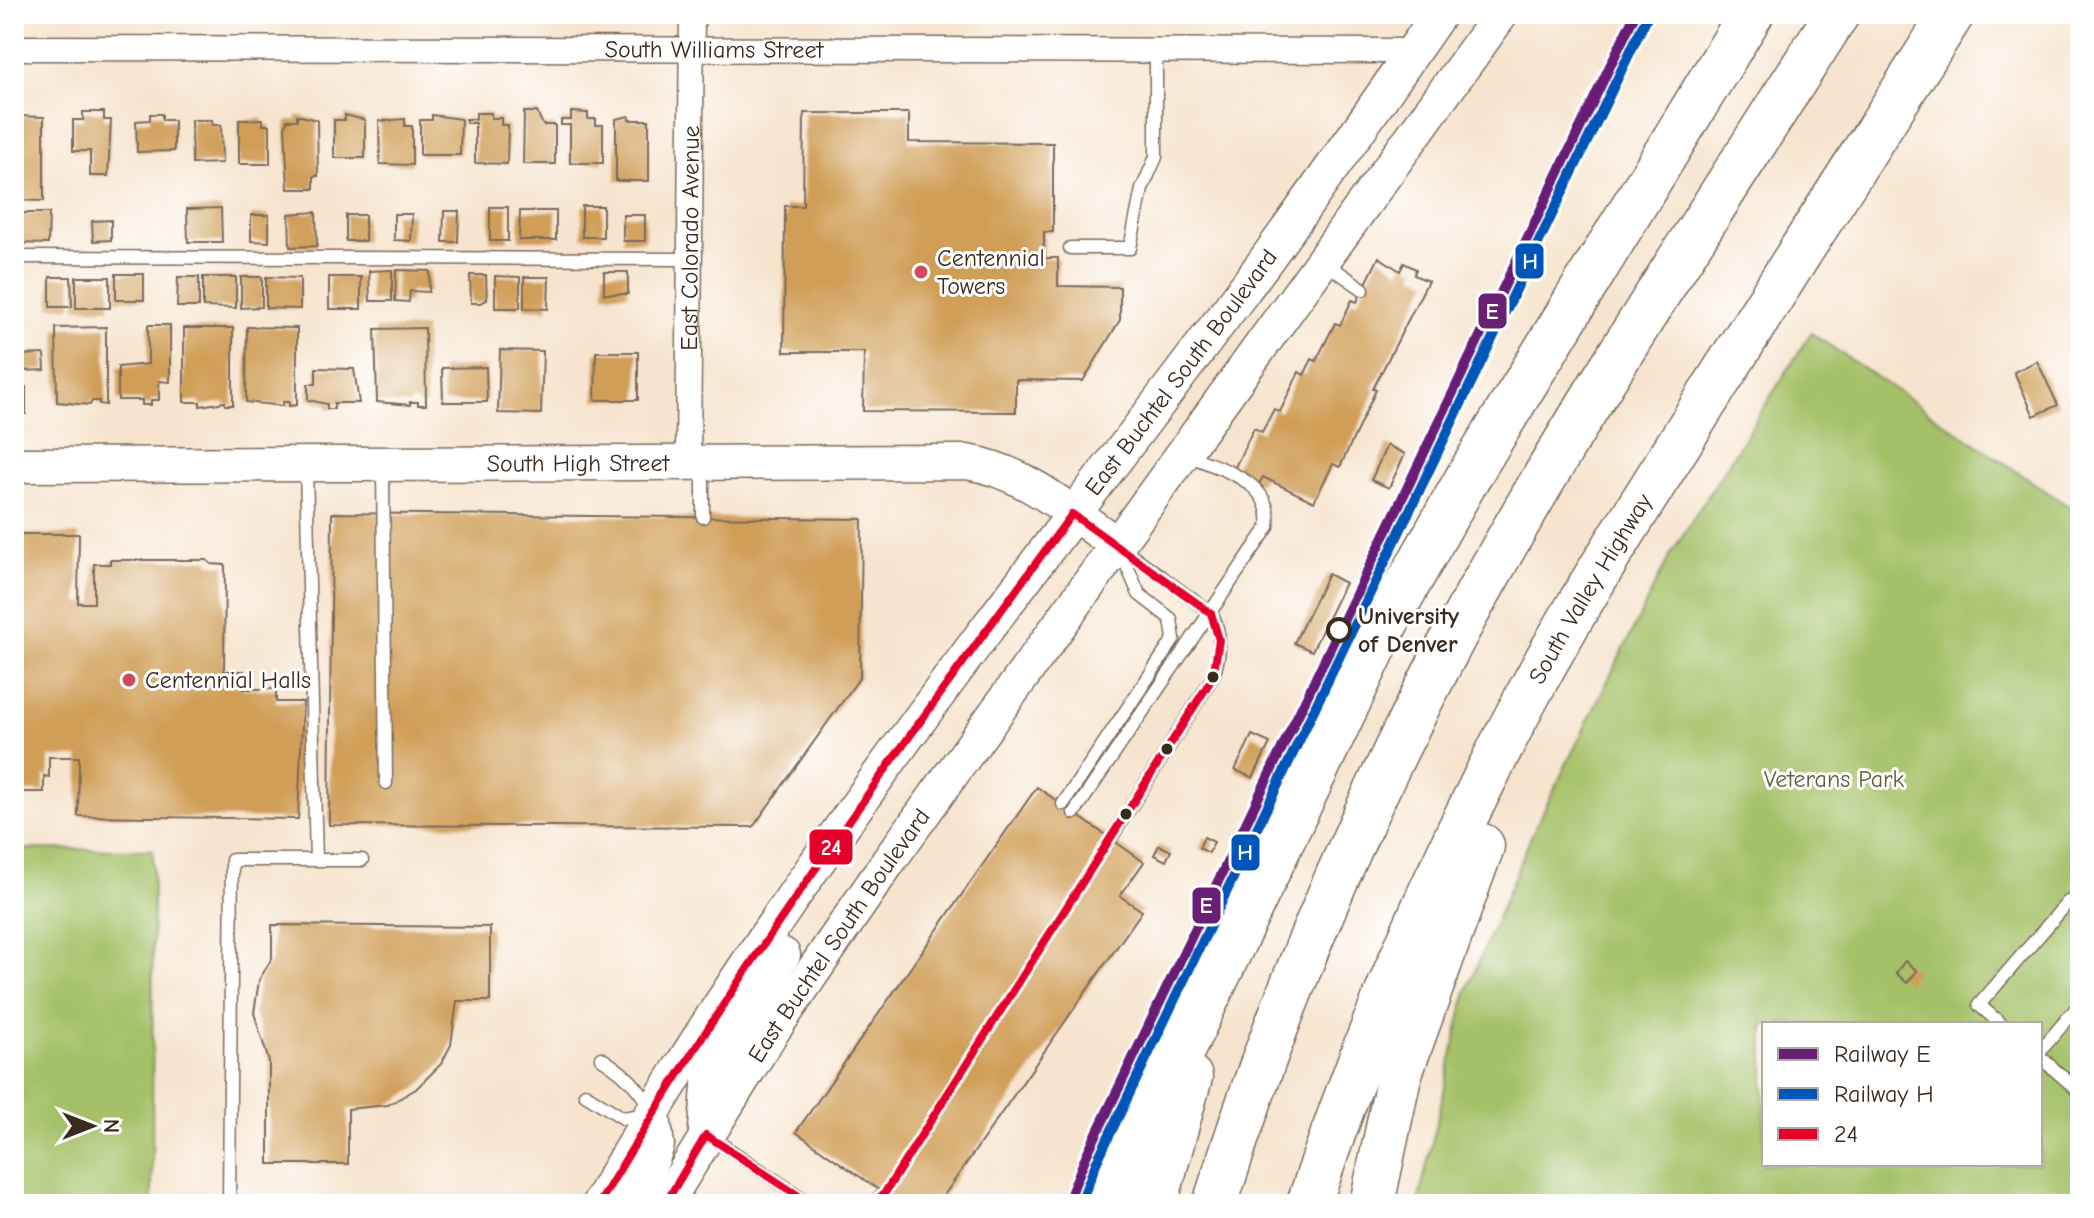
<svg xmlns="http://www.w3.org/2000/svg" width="2094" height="1218" viewBox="0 0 2094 1218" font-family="'Comic Neue',sans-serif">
<rect width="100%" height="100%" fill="#fff"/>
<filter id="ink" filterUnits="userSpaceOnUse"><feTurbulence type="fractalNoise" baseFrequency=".0125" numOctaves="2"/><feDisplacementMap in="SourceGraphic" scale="16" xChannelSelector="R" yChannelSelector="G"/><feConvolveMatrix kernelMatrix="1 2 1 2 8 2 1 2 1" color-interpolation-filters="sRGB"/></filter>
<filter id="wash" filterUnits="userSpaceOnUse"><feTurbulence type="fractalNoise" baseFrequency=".006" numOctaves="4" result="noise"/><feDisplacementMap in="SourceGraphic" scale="32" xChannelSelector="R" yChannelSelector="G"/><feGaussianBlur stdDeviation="1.8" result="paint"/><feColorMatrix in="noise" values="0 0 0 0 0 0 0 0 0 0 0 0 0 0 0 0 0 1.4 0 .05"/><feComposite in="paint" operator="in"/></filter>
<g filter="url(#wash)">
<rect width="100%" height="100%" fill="#f6e4ce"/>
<g fill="#a4c168" stroke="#707643" stroke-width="2" fill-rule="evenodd">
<path d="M1811,333l269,181v690h-662l49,-214 66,-158 136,-275zM1764,1024h276v140h-276z"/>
<path d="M14,849l139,1 -1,354h-138z"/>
</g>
<g id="blocks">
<g fill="#d09e57">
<path d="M83,112h21v8h7l-3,56h-18v-25h-17v-31h10z"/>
<path d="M524,112h13l6,13h12v39h-32z"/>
<path d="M571,112l17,1v6h8v6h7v38h-33v-38h-9v-5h10z"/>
<path d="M476,113h15v5h10v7h7l-1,39 -32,-1v-40h-9v-4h10z"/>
<path d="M804,113h105v29l144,1v89h-9v26h14v28l62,1v33l-37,61 -67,-1v32l-153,-1 1,-59h-80l1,-146h18z"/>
<path d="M150,114h12v6h12v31l-37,1 -1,-31 14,-1z"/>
<path d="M297,115l20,5 1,56h-4v13h-26l-3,-62 2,-7h10z"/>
<path d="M345,115l20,5v38h-31v-38h11z"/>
<path d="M432,115l29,4 -1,36h-40v-35h12z"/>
<path d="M17,116l27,1v84l-30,-1z"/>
<path d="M629,116v4h20v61h-33v-62z"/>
<path d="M263,119v6h7v39h-31v-44z"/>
<path d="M405,119v7h7v39l-32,-1 -1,-43z"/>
<path d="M191,120h21v5h9l1,38 -30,1z"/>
<rect x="582" y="206" width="21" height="31"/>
<rect x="490" y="207" width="18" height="34"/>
<path d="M221,208l1,34h-34l-1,-33z"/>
<path d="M444,211h15l-1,31h-15z"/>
<path d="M520,211h36v29h-37z"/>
<path d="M316,212l1,34 -27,1 -1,-33z"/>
<path d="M20,213h29l-1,31 -28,-1z"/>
<path d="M394,214h18l-1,27 -17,-1z"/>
<path d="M251,215h18v27l-18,-1z"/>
<rect x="346" y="215" width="19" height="26"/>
<rect x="623" y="215" width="22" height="26"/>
<path d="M111,220v20l-18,1 -1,-20z"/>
<path d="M1379,257l21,14 4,-8 12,6 -2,6 14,6 -55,108 3,1 -36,77 -7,-3 -19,38 -51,-25 -4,7 -26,-13 21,-43 8,4 12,-23 6,3 19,-40 5,3 8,-16 4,2 19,-38 5,2 12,-25 5,2z"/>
<path d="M392,270v31h-22l-1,-30z"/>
<path d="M396,270l34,1 -1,21 -19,-1 -1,11 -14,-1z"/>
<rect x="604" y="272" width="24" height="22"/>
<rect x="116" y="274" width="28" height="26"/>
<path d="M470,275h16l1,25 -6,3h-10z"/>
<path d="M495,276l25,1v31h-25z"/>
<path d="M50,277h21l1,30h-22z"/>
<rect x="76" y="277" width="34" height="31"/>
<path d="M178,277h21v30h-22z"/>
<path d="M203,277h33v31l-33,-1z"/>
<path d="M241,277h21v30l-21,1z"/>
<path d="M266,277l34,1v31l-34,-1z"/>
<rect x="329" y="277" width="32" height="32"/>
<path d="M524,277h25l-1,32 -24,-1z"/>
<path d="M148,325h22v57l-11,-1v19h-8v5h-9v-5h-24v-33l30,-3z"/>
<path d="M106,327v78l-7,-1v-3h-7l-2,4 -33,-3 -1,-74z"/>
<path d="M247,327l50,1v77l-8,1v-4h-6v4l-37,-4z"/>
<path d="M184,328h49v77h-8v-3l-25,4v-4h-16z"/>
<path d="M425,328l1,77h-8v-3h-8v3l-33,-3 -2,-73z"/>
<path d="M500,350l43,1 -2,63 -43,-1z"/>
<path d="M596,352h42v48h-43z"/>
<path d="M44,354l1,16 -23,1 -1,-16z"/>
<path d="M2037,361l21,44 -24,11 -20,-44z"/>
<path d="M486,367l1,35h-44l-1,-34z"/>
<path d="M316,368l38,1 5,34h-25v6h-7v-5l-19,-4v-16h8z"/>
<rect x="14" y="387" width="12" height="27"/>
<path d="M1387,445l18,9 -16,34 -18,-8z"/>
<path d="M332,513l530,6 -2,158 -107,150 -424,-2z"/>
<path d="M14,534h65l-1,69h16v-39h16v-4h97l4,4 14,1 -1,106h20v18h32v13h27l-5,117 -220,-3 1,-59h-30v20l-5,-1v16h-30z"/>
<path d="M1328,574l17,9 -33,68 -18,-8z"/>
<path d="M1252,735l18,8 -17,35 -18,-8z"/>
<path d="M1037,787l107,75 -24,34 22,15 -204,293h-39l-103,-72z"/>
<path d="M1204,837l10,5 -5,11 -10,-5z"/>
<path d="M1159,845l12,6 -5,10 -12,-6z"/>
<path d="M272,925l218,2v74h-33l-6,44 -10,19 -25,25 -28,16 -40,4v55h-79v-102l-15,-49 5,-33 13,-22z"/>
<path d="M1905,961l12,10 -10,12 -11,-10z"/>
</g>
</g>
</g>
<g filter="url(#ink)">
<use href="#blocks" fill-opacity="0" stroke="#7c6b5c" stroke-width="2"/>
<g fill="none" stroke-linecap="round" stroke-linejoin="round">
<g stroke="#7c6b5c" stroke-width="15">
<g id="lane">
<path d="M1070,248h60l12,-59 14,-32v-107"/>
<path d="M14,257l675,2"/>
<path d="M1324,262l39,27"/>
<path d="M703,465v52"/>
<path d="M383,467l3,316"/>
<path d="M306,468l10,392"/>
<path d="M1063,804l111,-165 -3,-20 -32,-25 -19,-44"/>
<path d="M1074,813l194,-286c6,-47 -49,-58 -83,-73"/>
<path d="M1111,838l102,-161c7,-22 10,-42 -2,-64l-90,-66"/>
<path d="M2001,1024l-22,-19 89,-103"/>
<path d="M2040,1051l40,-47"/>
<path d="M2040,1057l40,35"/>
<path d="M585,1094l38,24 30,-5c-14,-26 -27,-39 -52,-55"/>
<path d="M709,1136l102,68"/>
<path d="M229,1204l3,-344h130"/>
<path d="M871,1204l13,-10"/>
</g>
</g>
<g stroke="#7c6b5c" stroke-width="27">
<g id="street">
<path id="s1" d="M14,48l1400,3"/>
<path id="s2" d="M688,462l4,-448"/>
</g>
</g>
<g stroke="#7c6b5c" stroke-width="37">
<g id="secondary">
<path id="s3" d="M14,465l953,-3c58,9 104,51 151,83"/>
<path d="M706,1130l3,-45 9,-28 65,-102"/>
<path id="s4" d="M599,1204c183,-323 419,-613 641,-909 69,-92 134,-187 199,-281"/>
<path d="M636,1204l21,-59 -4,-29"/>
<path id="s5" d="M665,1204l104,-168 119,-174 613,-848"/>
</g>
</g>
<g stroke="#7c6b5c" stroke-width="47">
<g id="highway">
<path d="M1109,1204l277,-581 82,-146 283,-463"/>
<path d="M1155,1204l35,-127"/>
<path d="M1215,1204c62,-198 144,-391 242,-573 115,-212 251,-414 380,-617"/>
<path id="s6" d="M1309,1204c58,-177 133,-349 221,-513 47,-88 102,-172 155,-257 88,-141 178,-280 267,-420"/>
<path d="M1372,1204l27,-128 83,-230"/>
</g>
</g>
<use href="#lane" stroke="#fff" stroke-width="12"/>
<use href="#street" stroke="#fff" stroke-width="24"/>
<use href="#secondary" stroke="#fff" stroke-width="34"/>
<use href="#highway" stroke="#fff" stroke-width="44"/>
<g stroke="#fff" stroke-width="14">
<g id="bus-1">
<path d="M599,1204c142,-241 307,-465 473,-690l139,99 8,27 -6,37 -329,517 -13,10"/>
<path d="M665,1204l41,-69 105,69"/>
</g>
</g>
<use href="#bus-1" stroke="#e4002b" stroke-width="8"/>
<g stroke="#fff" stroke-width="16">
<path id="rail-1" d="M1067,1204l19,-48 549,-1142"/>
</g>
<g stroke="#fff" stroke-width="16">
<path id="rail-2" d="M1080,1204l17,-43 549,-1142"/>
</g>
<use href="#rail-1" stroke="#691f74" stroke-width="10"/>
<use href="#rail-2" stroke="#0055b8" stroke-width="10"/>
</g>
</g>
<g fill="#d1495b" stroke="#fff" stroke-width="3">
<circle cx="921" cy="272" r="8"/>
<circle cx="129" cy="680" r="8"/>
</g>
<circle fill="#fff" stroke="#3b2a1e" stroke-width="4" cx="1339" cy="630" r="11"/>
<g fill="#3b2a1e" stroke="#fff" stroke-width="3">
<circle cx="1213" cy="677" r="7"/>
<circle cx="1167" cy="749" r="7"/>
<circle cx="1126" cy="814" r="7"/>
</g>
<g text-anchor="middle" stroke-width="6" stroke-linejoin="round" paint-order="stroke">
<g font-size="24" fill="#3b2a1e" stroke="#fff">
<text dy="8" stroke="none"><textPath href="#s1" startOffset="700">South Williams Street</textPath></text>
<text dy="8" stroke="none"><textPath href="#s2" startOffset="224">East Colorado Avenue</textPath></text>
<text dy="8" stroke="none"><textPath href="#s4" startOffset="1016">East Buchtel South Boulevard</textPath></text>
<text dy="8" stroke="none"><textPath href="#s3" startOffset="564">South High Street</textPath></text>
<text dy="8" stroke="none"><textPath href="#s6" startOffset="678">South Valley Highway</textPath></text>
<text dy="8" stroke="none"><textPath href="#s5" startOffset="320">East Buchtel South Boulevard</textPath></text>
</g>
<g font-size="24" fill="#3b2a1e" stroke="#fff" text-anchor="start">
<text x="937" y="266">Centennial<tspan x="937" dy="28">Towers</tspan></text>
<text x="145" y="688">Centennial Halls</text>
</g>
<g font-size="24" font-weight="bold" fill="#3b2a1e" stroke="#fff" text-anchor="start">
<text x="1358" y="624">University<tspan x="1358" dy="28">of Denver</tspan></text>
</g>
<g font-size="24" fill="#605f38" stroke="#fff">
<text x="1834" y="787">Veterans Park</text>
</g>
</g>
<g stroke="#fff" stroke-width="3">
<rect x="1514" y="242" width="31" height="38" rx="8" fill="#0055b8"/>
<rect x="1477" y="292" width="31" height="38" rx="8" fill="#691f74"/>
<rect x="808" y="828" width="46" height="38" rx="8" fill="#e4002b"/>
<rect x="1230" y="833" width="31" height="39" rx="8" fill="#0055b8"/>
<rect x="1191" y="886" width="31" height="39" rx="8" fill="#691f74"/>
</g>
<g font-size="22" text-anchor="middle" font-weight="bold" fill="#fff">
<text x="1530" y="269">H</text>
<text x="1492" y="319">E</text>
<text x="831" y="855">24</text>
<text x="1245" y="860">H</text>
<text x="1206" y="913">E</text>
</g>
<rect width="2094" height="1218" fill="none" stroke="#fff" stroke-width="48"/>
<rect x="1762" y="1022" width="280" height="144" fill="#ffffff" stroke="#b1aaa5" stroke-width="2"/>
<rect x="1778" y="1048" width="40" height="12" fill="#691f74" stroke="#b1aaa5" stroke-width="2"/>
<text x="1834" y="1062" font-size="24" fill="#3b2a1e">Railway E</text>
<rect x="1778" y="1088" width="40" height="12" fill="#0055b8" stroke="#b1aaa5" stroke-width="2"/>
<text x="1834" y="1102" font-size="24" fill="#3b2a1e">Railway H</text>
<rect x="1778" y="1128" width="40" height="12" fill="#e4002b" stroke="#b1aaa5" stroke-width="2"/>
<text x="1834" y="1142" font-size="24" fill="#3b2a1e">24</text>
<g transform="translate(92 1126) rotate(90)" stroke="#ffffff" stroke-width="6" paint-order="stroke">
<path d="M0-6L14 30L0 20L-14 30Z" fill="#3b2a1e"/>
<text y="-12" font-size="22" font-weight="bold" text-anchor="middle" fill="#3b2a1e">N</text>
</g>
</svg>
